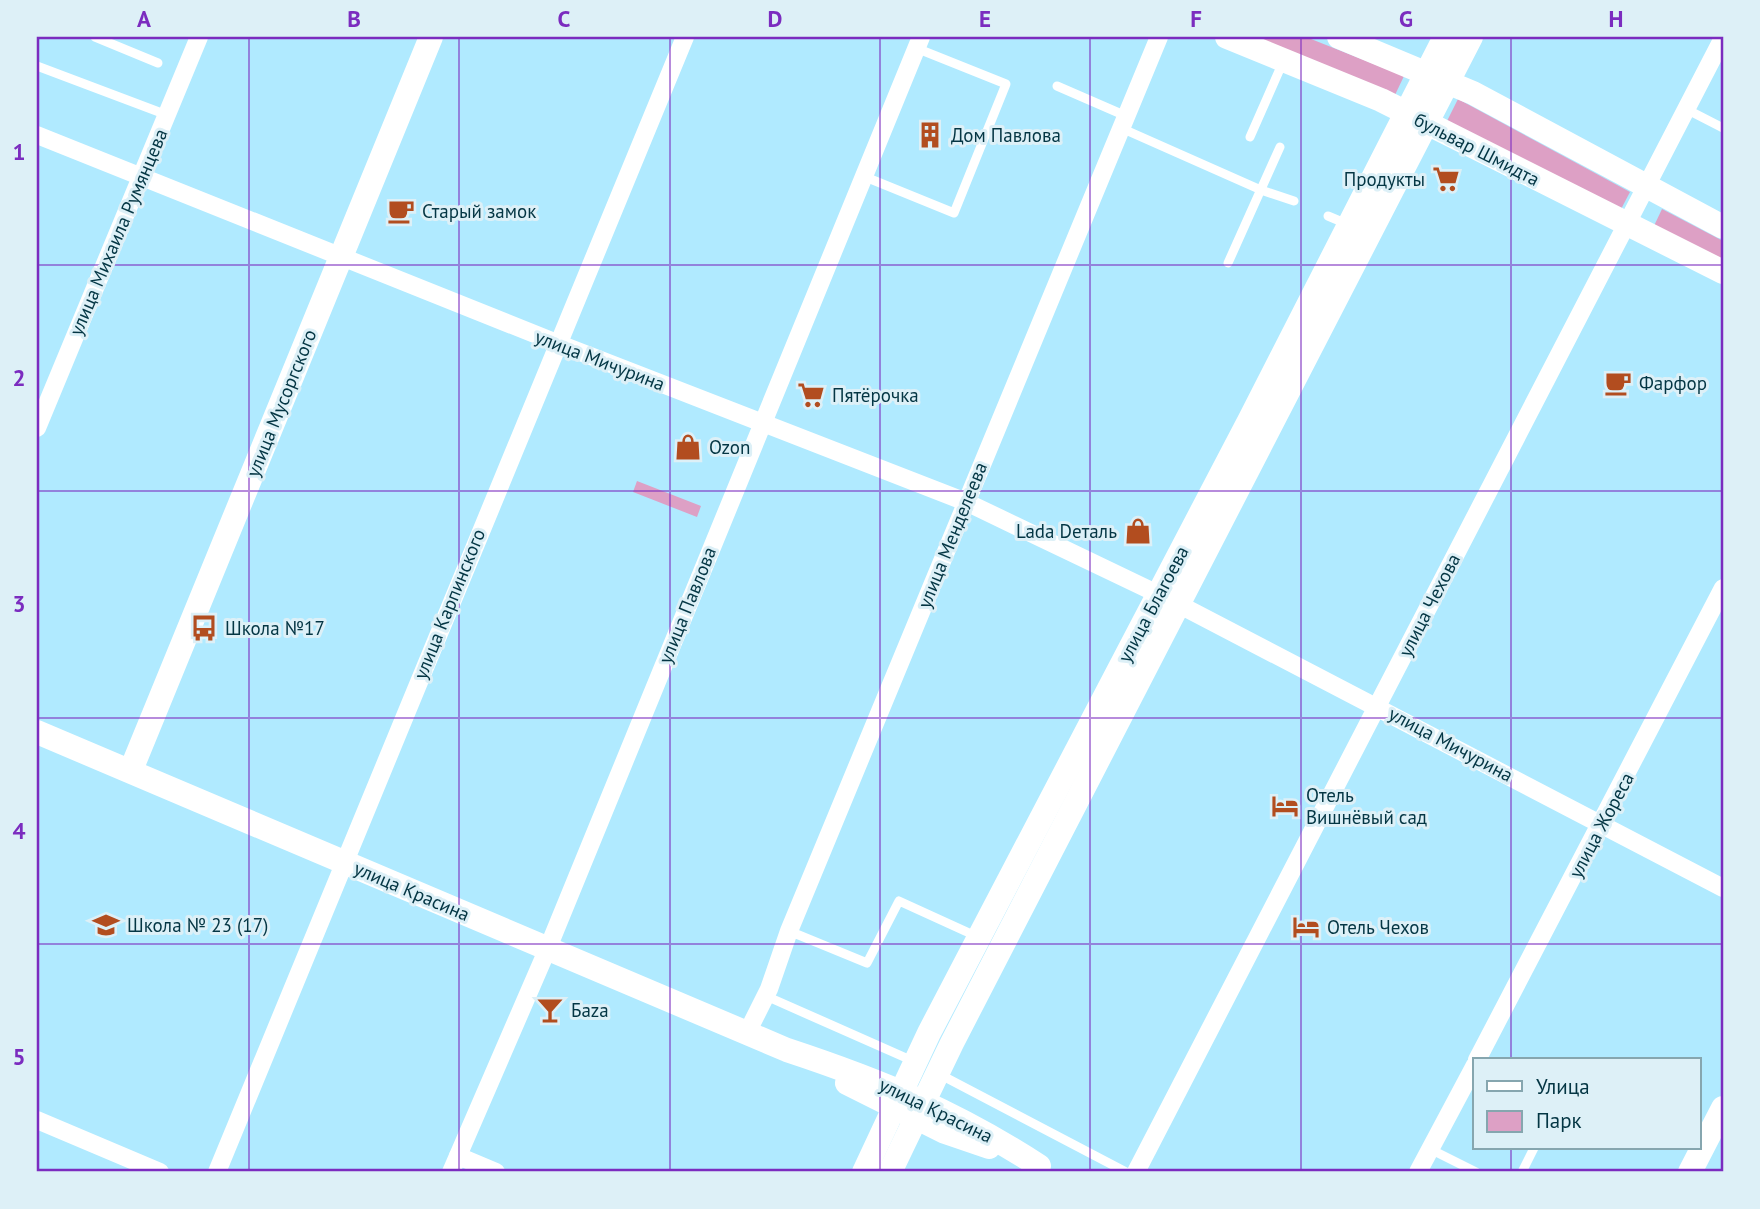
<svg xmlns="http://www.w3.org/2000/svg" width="1760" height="1209" viewBox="0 0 1760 1209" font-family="'PT Sans',sans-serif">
<rect width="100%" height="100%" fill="#b0eaff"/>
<g fill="#dda0c5">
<path d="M1249,37h57l98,39 -9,19z"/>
<path d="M1458,99l172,93 -11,21 -172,-92z"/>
<path d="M1662,209l61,32v24l-70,-37z"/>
<path d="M637,481l64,25 -4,11 -64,-25z"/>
</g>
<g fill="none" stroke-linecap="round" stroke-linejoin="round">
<g stroke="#fff" stroke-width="9">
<path d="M95,37l63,26"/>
<path d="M37,66l130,49"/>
<path d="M1057,86l69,30"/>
<path d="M1686,109l37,19"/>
<path d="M1121,128l140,62 33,11"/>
<path d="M1250,137l33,-75"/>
<path d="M863,176l91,37 52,-129 -90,-36"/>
<path d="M1328,216l19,8"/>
<path d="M1228,263l52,-116"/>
<path d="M789,931l78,32 32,-62 79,36"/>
<path d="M766,996l147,65"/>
<path d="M939,1074l187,98"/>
<path d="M1430,1149l46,23"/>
<path d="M1522,1172l12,-24"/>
</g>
<g stroke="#fff" stroke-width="18">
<path d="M37,135l520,208 409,159 192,92"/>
<path d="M37,428l162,-391"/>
<path d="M1178,604l545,284"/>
<path d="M747,1033l22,-44 20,-58 370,-894"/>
<path d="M1477,1060l246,-472"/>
<path d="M37,1120l123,52"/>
<path d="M458,1156l38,16"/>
<path d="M217,1172l468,-1135"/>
<path d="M451,1172l97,-224 373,-911"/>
<path d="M1136,1172l587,-1134"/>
<path d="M1418,1172l57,-107"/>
</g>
<g stroke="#fff" stroke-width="24">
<path d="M1227,37l154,63 342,172"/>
<path d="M1339,37l134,56 250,134"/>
<path d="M37,732l750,318c94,31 169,62 252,116"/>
<path d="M131,770l300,-733"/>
<path d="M847,1083l98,49 44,15"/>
<path d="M864,1172l65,-139 321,-614 195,-382"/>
<path d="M890,1172l62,-129 519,-1006"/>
<path d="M1690,1172l33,-64"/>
</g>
</g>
<path fill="none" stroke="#7b2cbf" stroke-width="2" stroke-opacity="0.55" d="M249,37v1135M459,37v1135M670,37v1135M880,37v1135M1090,37v1135M1301,37v1135M1511,37v1023M37,265h1686M37,491h1686M37,718h1686M37,944h1686M1511,1148v24"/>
<defs>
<g id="building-bare" transform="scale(2.1)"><path d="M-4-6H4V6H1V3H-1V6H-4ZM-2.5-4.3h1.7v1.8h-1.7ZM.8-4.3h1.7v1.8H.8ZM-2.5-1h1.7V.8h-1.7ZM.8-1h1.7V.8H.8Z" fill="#b24d1f" stroke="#ddf0f7" stroke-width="2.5" paint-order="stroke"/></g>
<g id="supermarket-bare" transform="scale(2.1)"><path d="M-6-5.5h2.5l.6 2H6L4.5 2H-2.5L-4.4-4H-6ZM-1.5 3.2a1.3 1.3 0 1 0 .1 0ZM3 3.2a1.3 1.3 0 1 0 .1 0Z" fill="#b24d1f" stroke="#ddf0f7" stroke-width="2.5" paint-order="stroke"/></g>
<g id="cafe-bare" transform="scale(2.1)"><path d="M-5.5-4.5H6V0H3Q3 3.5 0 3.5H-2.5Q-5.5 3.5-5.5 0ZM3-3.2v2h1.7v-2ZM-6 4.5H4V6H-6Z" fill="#b24d1f" stroke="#ddf0f7" stroke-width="2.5" paint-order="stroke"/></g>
<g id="shop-bare" transform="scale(2.1)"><path d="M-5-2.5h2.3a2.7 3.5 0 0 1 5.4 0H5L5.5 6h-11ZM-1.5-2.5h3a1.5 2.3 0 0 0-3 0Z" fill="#b24d1f" stroke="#ddf0f7" stroke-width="2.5" paint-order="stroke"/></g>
<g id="bus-bare" transform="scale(2.1)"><path d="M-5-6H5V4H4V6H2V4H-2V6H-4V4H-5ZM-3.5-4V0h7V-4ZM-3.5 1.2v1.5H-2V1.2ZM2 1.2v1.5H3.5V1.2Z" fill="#b24d1f" stroke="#ddf0f7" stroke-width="2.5" paint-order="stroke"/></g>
<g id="hotel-bare" transform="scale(2.1)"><path d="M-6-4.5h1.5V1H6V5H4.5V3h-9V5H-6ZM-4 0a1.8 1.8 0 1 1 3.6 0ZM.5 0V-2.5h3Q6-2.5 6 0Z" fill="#b24d1f" stroke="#ddf0f7" stroke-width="2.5" paint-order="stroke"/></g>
<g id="school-bare" transform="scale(2.1)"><path d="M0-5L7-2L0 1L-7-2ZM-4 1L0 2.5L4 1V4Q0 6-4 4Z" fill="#b24d1f" stroke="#ddf0f7" stroke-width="2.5" paint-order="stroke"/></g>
<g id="bar-bare" transform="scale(2.1)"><path d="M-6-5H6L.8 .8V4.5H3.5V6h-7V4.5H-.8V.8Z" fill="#b24d1f" stroke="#ddf0f7" stroke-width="2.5" paint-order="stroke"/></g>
</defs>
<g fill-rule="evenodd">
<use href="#building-bare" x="930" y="135"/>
<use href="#supermarket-bare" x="1446" y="179"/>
<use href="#cafe-bare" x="401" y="211"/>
<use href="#cafe-bare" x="1618" y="383"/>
<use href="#supermarket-bare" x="811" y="395"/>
<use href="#shop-bare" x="688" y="447"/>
<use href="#shop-bare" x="1138" y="531"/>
<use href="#bus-bare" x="204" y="628"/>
<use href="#hotel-bare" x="1285" y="806"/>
<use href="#school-bare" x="106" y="925"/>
<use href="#hotel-bare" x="1306" y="927"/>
<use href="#bar-bare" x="550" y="1010"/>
</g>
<g text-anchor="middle" stroke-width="6" stroke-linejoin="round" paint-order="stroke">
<g font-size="19" fill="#043644" stroke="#ddf0f7" text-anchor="start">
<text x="951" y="142">Дом Павлова</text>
<text x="1425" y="186" text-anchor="end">Продукты</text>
<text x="422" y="218">Старый замок</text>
<text x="1639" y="390">Фарфор</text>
<text x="832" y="402">Пятёрочка</text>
<text x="709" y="454">Ozon</text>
<text x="1117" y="538" text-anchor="end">Lada Dеталь</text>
<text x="225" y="635">Школа №17</text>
<text x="1306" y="802">Отель<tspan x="1306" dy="22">Вишнёвый сад</tspan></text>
<text x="127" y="932">Школа № 23 (17)</text>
<text x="1327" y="934">Отель Чехов</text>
<text x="571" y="1017">Баza</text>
</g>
<g font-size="19" fill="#043644" stroke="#ddf0f7">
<text transform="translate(1477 149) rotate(27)" y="7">бульвар Шмидта</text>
<text transform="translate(118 232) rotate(-67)" y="7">улица Михаила Румянцева</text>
<text transform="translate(600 360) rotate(21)" y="7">улица Мичурина</text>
<text transform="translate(281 403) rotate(-68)" y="7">улица Мусоргского</text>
<text transform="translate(952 535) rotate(-68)" y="7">улица Менделеева</text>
<text transform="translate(449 604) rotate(-68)" y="7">улица Карпинского</text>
<text transform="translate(1153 604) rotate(-62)" y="7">улица Благоева</text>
<text transform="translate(687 605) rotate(-68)" y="7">улица Павлова</text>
<text transform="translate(1429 605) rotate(-63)" y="7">улица Чехова</text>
<text transform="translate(1451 744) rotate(28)" y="7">улица Мичурина</text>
<text transform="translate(1601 825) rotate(-62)" y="7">улица Жореса</text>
<text transform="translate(412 891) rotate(23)" y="7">улица Красина</text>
<text transform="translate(936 1110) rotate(26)" y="7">улица Красина</text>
</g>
</g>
<rect width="1760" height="1209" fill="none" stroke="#ddf0f7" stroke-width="77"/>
<rect x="1473" y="1058" width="228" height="91" fill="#ddf0f7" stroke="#86a6af" stroke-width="2"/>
<rect x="1487" y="1081" width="35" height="10" fill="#ffffff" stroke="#86a6af" stroke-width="2"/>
<text x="1536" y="1094" font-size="21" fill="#043644">Улица</text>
<rect x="1487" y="1111" width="35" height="21" fill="#dda0c5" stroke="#86a6af" stroke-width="2"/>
<text x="1536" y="1128" font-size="21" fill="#043644">Парк</text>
<rect x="38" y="38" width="1684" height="1132" fill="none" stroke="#7b2cbf" stroke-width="2.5"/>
<g font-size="23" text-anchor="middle" font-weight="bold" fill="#7b2cbf">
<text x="144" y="27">A</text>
<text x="354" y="27">B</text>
<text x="564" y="27">C</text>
<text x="775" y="27">D</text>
<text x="985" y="27">E</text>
<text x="1196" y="27">F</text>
<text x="1406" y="27">G</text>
<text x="1616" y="27">H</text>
<text x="19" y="160">1</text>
<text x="19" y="386">2</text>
<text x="19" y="612">3</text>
<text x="19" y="839">4</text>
<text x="19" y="1065">5</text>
</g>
</svg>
